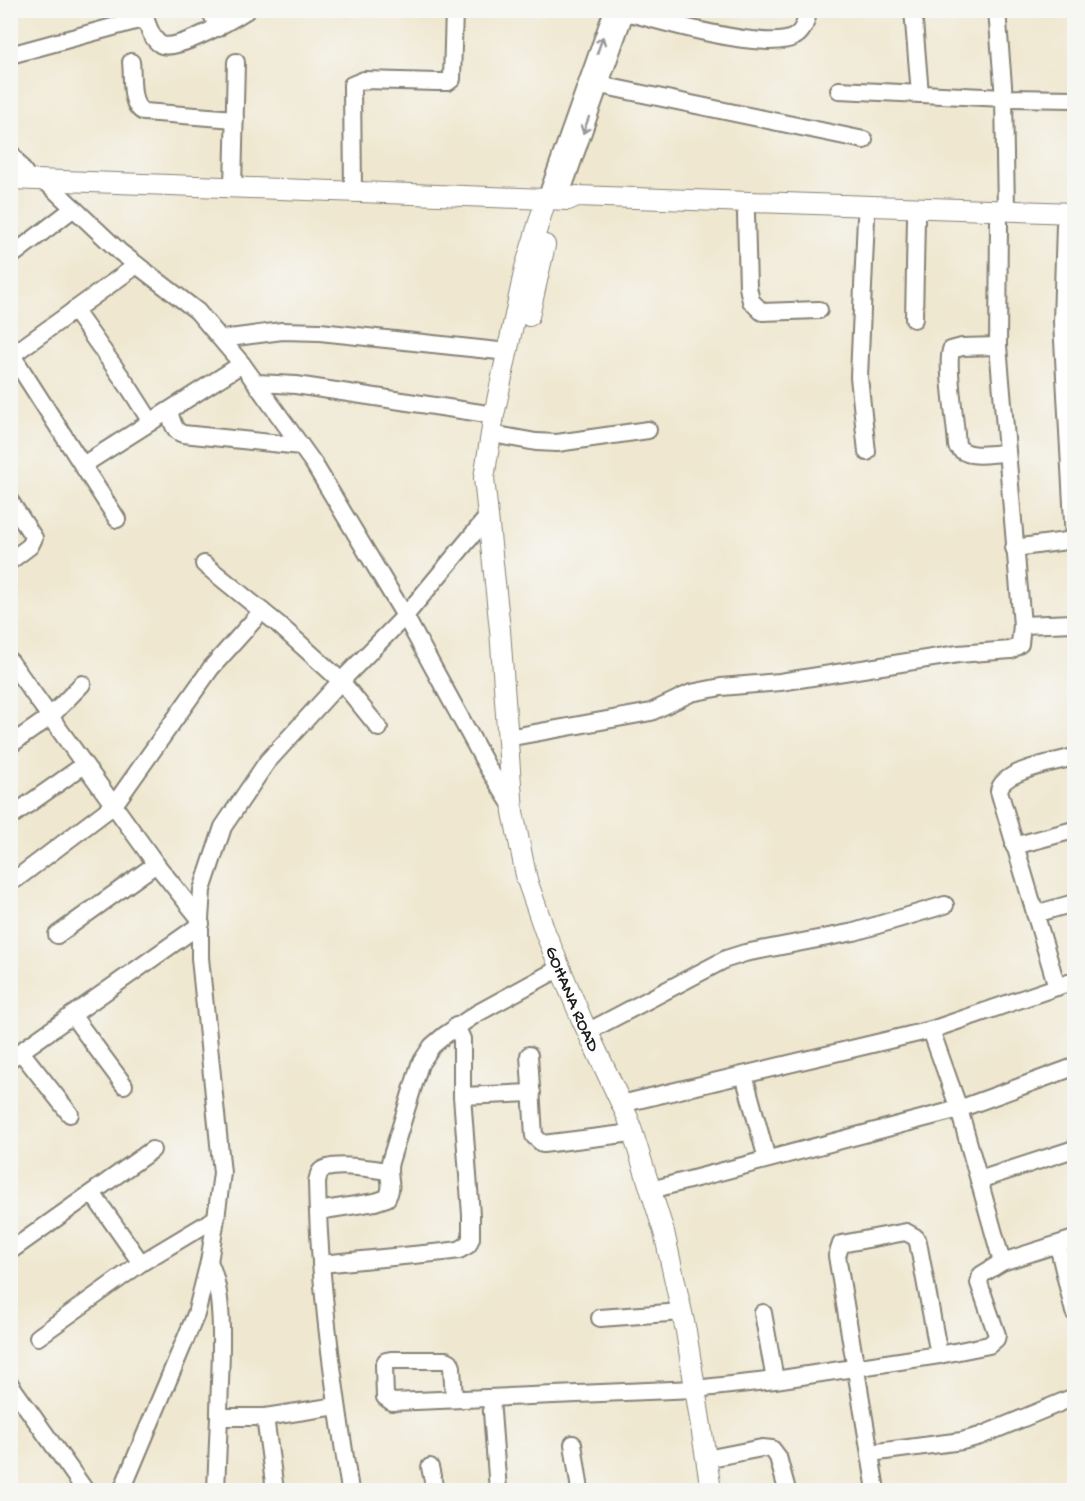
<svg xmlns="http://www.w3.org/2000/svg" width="1085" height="1501" viewBox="0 0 1085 1501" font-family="'Gochi Hand',sans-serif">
<rect width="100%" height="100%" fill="#f6f6f2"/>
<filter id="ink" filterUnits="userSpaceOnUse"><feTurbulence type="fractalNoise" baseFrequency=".0167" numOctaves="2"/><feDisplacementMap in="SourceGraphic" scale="12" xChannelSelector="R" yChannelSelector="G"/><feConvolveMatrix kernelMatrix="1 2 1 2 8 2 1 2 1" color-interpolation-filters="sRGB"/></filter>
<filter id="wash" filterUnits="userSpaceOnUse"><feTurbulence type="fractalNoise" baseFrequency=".008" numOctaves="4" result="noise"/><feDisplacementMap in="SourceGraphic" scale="24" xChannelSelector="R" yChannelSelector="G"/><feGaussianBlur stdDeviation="1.35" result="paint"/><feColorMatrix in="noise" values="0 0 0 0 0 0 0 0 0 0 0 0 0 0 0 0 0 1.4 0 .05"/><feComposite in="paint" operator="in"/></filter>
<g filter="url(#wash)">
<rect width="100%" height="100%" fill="#efe7cf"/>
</g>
<g filter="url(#ink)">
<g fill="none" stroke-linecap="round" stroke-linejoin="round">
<g stroke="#868276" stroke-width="20">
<g id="minor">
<path d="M142,10c5,11 8,28 18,34 13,10 73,-25 87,-34"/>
<path d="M210,10l8,18"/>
<path d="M913,10l7,84"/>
<path d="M997,10l7,88 2,112"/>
<path d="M626,12c32,8 146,43 171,23 8,-6 9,-16 12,-25"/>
<path d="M10,55l136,-37"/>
<path d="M131,62c2,14 -2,44 13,50l91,7"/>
<path d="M600,85l264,55"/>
<path d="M839,90l165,8 70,1"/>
<path d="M10,152l19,27"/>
<path d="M44,180l76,72 77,59 45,53 72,100 91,152 83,152 24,38"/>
<path d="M233,187l3,-125"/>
<path d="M353,192l-1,-107 12,-5 73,2h11l4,-3 2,-69"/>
<path d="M546,199l67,-189"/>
<path d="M559,200l67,-190"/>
<path d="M746,214l2,73 3,14 11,11 57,-2"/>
<path d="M866,218l-7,159 8,75"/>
<path d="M10,257l64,-49"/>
<path d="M74,310l56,79 21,33"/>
<path d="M914,319l2,-101"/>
<path d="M222,339l60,-8 38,1 188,20"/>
<path d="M998,346l-36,1 -11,3c-5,16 5,74 6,96 11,14 33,7 49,7"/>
<path d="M10,352l107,167"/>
<path d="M12,355l125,-90"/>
<path d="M257,383l39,2 198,30"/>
<path d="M169,411c3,9 4,20 14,23l118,12"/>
<path d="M503,436l33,6 21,1 91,-13"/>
<path d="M83,465l159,-101"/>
<path d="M10,501l24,37 -4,8 -20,15"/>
<path d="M1014,548l60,-8 -12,-218 3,-97"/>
<path d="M204,564l74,60 63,57 38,47"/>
<path d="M1022,625l52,-2"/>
<path d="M10,661l146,203 44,55"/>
<path d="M507,738l144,-26 40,-19 30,-6 59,-5 178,-28 53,-4 9,-6 2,-19 -24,-279 1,-124"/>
<path d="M10,745l40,-28 32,-33"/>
<path d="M10,817l74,-52"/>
<path d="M1014,846l60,-16"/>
<path d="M16,879l98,-74 97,-137 51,-57"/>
<path d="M1035,914l39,-11"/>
<path d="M57,935l99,-71"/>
<path d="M1057,987l-58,-196c3,-21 57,-29 75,-34"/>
<path d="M72,1015l52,70"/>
<path d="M931,1030l28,79 43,153"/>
<path d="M587,1032l139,-73 19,-6 109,-21 91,-27"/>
<path d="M21,1052l49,62"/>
<path d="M529,1055l5,81 9,8 89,-11"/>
<path d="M10,1059l191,-135"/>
<path d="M744,1075l23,84"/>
<path d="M462,1096l70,-3"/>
<path d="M621,1104l310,-74 143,-49"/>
<path d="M979,1180l95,-31"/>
<path d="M651,1190l308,-81 115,-42"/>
<path d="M92,1193l49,70"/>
<path d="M318,1211l57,-9 12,-4c8,-14 -1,-21 3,-36l30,-98 12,-18 13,-11 31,-21 84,-46"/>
<path d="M1058,1245l16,67"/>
<path d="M10,1251l142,-101"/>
<path d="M209,1262c19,38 10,111 10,155"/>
<path d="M321,1264l123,-12 15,-2 9,-5 3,-7v-23l-9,-119v-57l-6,-13"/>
<path d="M763,1313l12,67"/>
<path d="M600,1318l82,-6"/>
<path d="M38,1337l103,-74 75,-45"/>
<path d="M10,1384l75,106"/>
<path d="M454,1399l-2,-32 -2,-5 -4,-2h-55l-5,1 -2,4 1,32 7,5 303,-13 80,-9 164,-25 50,-10 7,-6 1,-4 -18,-52 2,-8 21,-13 72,-23"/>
<path d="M491,1399l7,91"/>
<path d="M265,1417l10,73"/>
<path d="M573,1444l7,46"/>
<path d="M870,1453l92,-12 18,-5 94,-39"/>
<path d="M706,1459l56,-11 10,1 6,8 9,33"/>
<path d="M430,1467l5,23"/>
<path d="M122,1490l74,-176 13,-52 7,-44 6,-45 -22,-215v-39l2,-29 21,-63 44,-65 74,-81 64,-65 84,-101"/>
<path d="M216,1490l3,-73h46l72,-11"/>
<path d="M350,1490c-16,-102 -31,-205 -33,-308 1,-4 1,-7 3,-10 8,-11 54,-3 67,-1"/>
<path d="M876,1490l-39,-234 4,-12 65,-12 9,5 3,5 21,113"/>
</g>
</g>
<g stroke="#868276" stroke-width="22">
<g id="major">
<path d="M10,179l536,20 22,1 9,-4 497,17"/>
<path id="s1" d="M546,199l-21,69 -31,147 -10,63 16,152 13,182 14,68 18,52 37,88 46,98 36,114 22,99 25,159"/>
<path d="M529,316l16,-71"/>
</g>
</g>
<use href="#minor" stroke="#fff" stroke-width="16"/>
<use href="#major" stroke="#fff" stroke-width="20"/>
</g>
<defs><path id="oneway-shaft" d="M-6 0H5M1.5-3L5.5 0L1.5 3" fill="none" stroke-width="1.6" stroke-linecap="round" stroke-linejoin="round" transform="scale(1.5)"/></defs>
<g stroke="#999">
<use href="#oneway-shaft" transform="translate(600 45) rotate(-71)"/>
<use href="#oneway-shaft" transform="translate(586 125) rotate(110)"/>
</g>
</g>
<g text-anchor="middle" stroke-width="4.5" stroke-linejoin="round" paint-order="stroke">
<g font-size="18" fill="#1c1c1c" stroke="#f6f6f2">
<text dy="6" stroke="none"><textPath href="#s1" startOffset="818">GOHANA ROAD</textPath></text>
</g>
</g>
<rect width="1085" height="1501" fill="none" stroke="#f6f6f2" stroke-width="36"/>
</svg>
